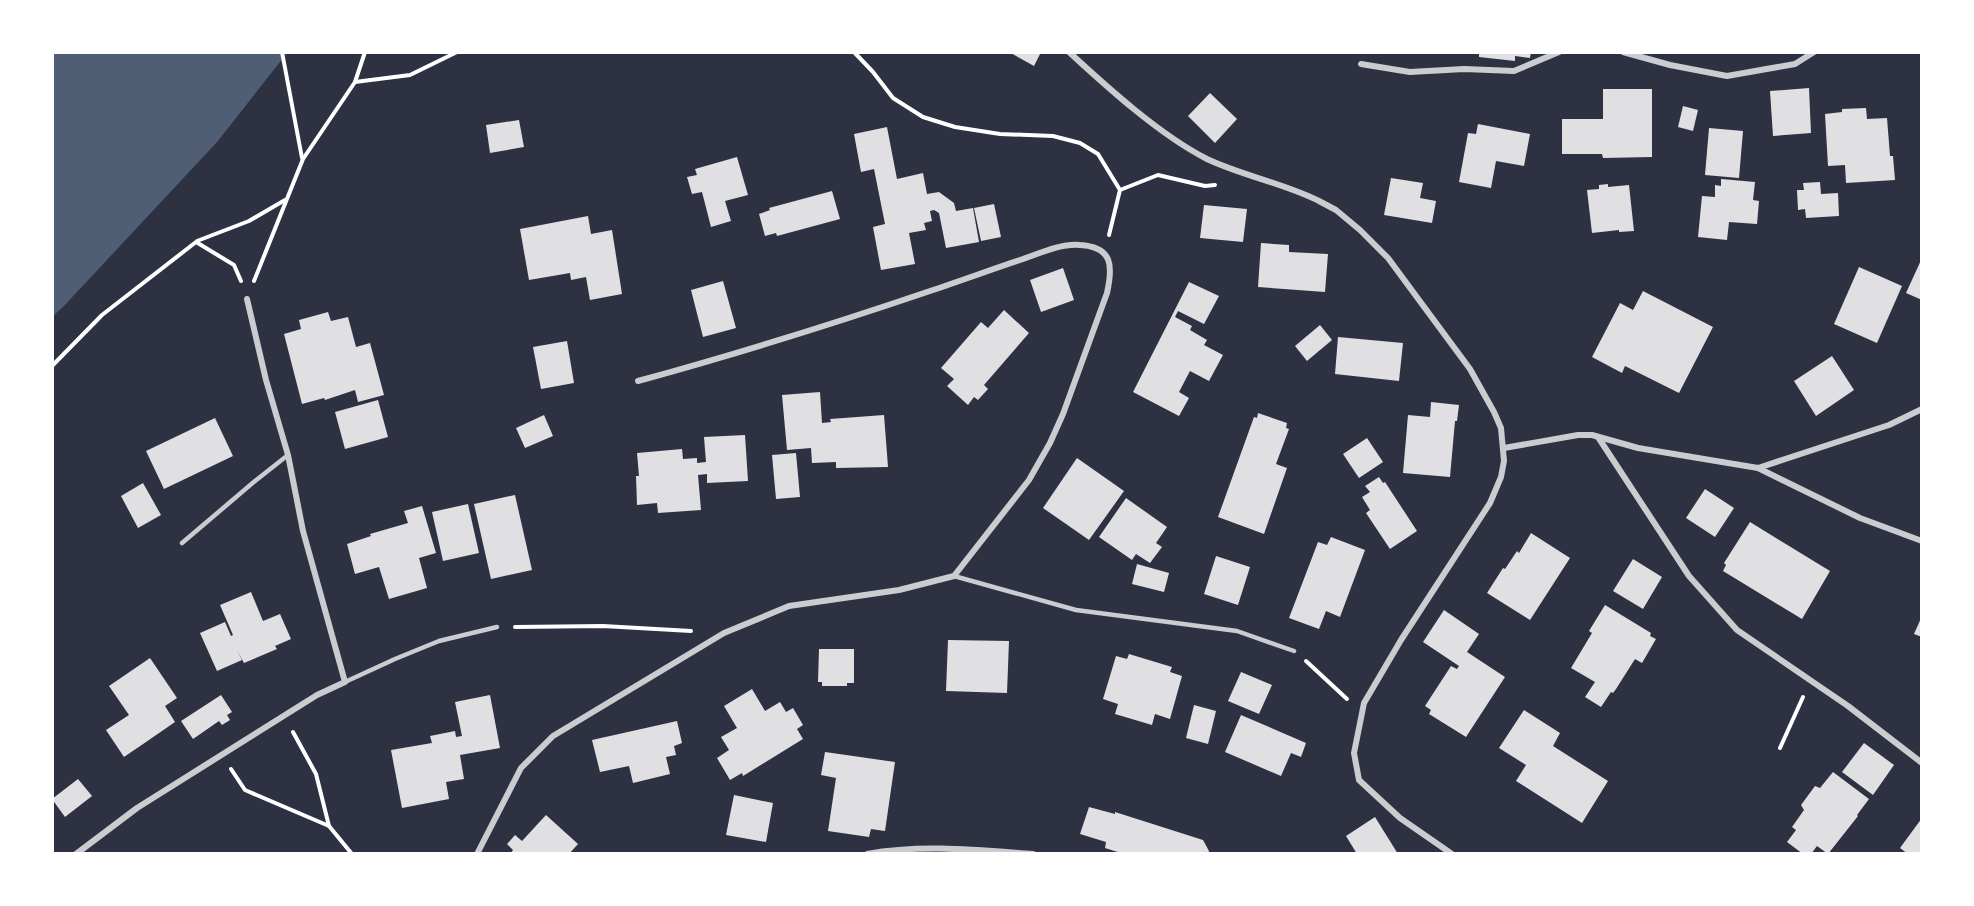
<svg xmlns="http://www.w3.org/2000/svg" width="1974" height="906" viewBox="0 0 1974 906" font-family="'Titillium Web',sans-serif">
<rect width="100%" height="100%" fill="#2d3142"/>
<path fill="#4f5d75" d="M53,53h234l-69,88 -155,166 -10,9z"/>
<g fill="#e0e0e3">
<path d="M1009,52h32l-7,14z"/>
<path d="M1479,52h52l-1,6 -15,-2v5l-36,-4z"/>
<path d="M1809,88l2,45 -38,3 -3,-45z"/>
<path d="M1603,89h49v68l-49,1 -1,-4h-40v-35h41z"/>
<path d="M1210,93l27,26 -22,24 -27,-27z"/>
<path d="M1683,106l15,4 -5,21 -15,-4z"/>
<path d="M1866,108l1,11 20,-1 3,38h3l2,24 -49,3 -1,-18 -17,1 -3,-52 17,-2v-3z"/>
<path d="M519,120l5,27 -34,6 -4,-28z"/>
<path d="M1478,124l52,10 -6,32 -28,-5 -5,27 -32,-6 9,-49 8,1z"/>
<path d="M887,127l10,52 26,-6 4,21 12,-2 15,11 2,8 17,-3 6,34 -33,6 -7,-35 -5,-3 -4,1 2,10 -8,2 2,7 -17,3 6,31 -34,6 -8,-43 12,-3 -11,-55 -13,3 -7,-38z"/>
<path d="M1709,128l34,3 -4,47 -34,-3z"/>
<path d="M737,157l11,38 -23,6 6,20 -20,6 -9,-35 -10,2 -5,-17 10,-2 -2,-6z"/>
<path d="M1391,178l32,5 -3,15 16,3 -4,22 -48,-8z"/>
<path d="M1721,179l34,3 -2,18 6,1 -2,23 -28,-2 -2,18 -29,-3 4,-41 13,1v-12l6,1z"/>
<path d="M1820,182l1,12 17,-1 1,23 -33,2 -1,-9 -7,1 -1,-20h7l-1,-7z"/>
<path d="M1608,184v3l21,-2 5,46 -15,1v-2l-27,3 -5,-43 12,-1v-4z"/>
<path d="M832,191l8,28 -63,17 -1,-3 -11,3 -6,-22 11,-4 -1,-2z"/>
<path d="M994,204l7,33 -20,4 -7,-33z"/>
<path d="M1204,205l43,4 -4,33 -43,-4z"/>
<path d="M588,216l3,18 21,-4 10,64 -32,6 -4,-23 -15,3 -1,-7 -41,7 -9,-51z"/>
<path d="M1261,243l28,2v7l39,2 -3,38 -67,-5z"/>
<path d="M1922,258v42l-16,-7z"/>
<path d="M1859,267l43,19 -25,57 -43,-19z"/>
<path d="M1063,268l11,32 -33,12 -11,-32z"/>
<path d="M723,281l13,47 -33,9 -12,-47z"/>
<path d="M1189,282l30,14 -15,28 -26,-13 -3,6 17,9 -2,4 17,10 -3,5 19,10 -14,26 -19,-10 -11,21 10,6 -10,18 -46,-24z"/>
<path d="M1643,291l70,36 -34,66 -54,-27 -3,7 -30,-16 28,-54 13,7z"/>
<path d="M1004,310l25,23 -45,52 4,4 -10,11 -4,-3 -6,8 -21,-19 7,-7 -13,-11 40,-46 7,6z"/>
<path d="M328,312l3,9 17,-4 8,30 14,-4 14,52 -26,7 -3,-12 -30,10 -1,-2 -22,6 -18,-70 17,-5 -2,-9z"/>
<path d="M1320,325l12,15 -25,21 -12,-15z"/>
<path d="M1338,337l65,6 -4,38 -64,-7z"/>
<path d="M567,341l7,42 -33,6 -8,-42z"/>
<path d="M1832,356l22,34 -38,26 -22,-35z"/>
<path d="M820,392l2,31 9,-1 -1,-3 54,-4 4,52 -52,1v-6l-24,1 -1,-15 -24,2 -5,-55z"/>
<path d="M378,400l10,37 -43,12 -10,-37z"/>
<path d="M1431,402l28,3 -2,16h-2l-5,56 -47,-4 5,-58 22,2z"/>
<path d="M1258,413l29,10 -1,5 3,1 -13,35 11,4 -23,66 -46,-17 36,-100 3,1z"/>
<path d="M544,415l9,21 -28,12 -9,-20z"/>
<path d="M215,418l18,38 -69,33 -18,-38z"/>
<path d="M745,435l3,46 -41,2v-9l-9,1 3,35 -43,3 -1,-10 -20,2 -1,-29h3l-2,-23 45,-4 1,10 14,-1v5l9,-1 -2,-25z"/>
<path d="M1367,438l16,24 -24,16 -16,-24z"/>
<path d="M796,453l4,44 -24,2 -4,-44z"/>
<path d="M1077,458l47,33 -35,49 -46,-32z"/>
<path d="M1379,477l4,6 2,-1 32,49 -27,18 -24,-36 4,-3 -8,-13 8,-5 -5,-6z"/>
<path d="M143,483l18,32 -23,13 -17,-32z"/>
<path d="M1705,489l29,19 -19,29 -29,-19z"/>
<path d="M515,495l17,75 -41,9 -17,-75z"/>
<path d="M1126,498l41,29 -11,16 6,4 -12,16 -14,-9 -4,6 -33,-23z"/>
<path d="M468,504l11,49 -36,8 -11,-49z"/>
<path d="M422,506l14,47 -17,5 8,30 -38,11 -10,-32 -24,7 -8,-30 24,-8 -1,-2 38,-11 -4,-12z"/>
<path d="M1750,522l80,49 -28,48 -79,-48 3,-6 -2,-2z"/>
<path d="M1531,533l39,25 -40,62 -43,-27 16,-25 2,1 12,-18 2,2z"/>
<path d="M1331,537l34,13 -25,67 -14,-6 -7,18 -30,-11 29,-76 9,3z"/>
<path d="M1216,556l34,11 -12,38 -34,-11z"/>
<path d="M1633,559l29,18 -19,32 -30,-18z"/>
<path d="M1137,564l32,9 -5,19 -32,-8z"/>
<path d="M251,592l12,29 17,-7 11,25 -16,7 2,3 -33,14 -7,-13 5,10 -25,11 -17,-38 25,-11 6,14 2,-1 -13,-30z"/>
<path d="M1605,605l46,28 -1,3 6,3 -14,24 -7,-4 -19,30 -3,4 -2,-1 -10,15 -16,-10 10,-15 -24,-14 21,-35 -3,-2z"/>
<path d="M1444,610l35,24 -12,18 38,25 -39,60 -37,-23 2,-4 -6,-4 26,-40 6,3 2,-3 -36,-24z"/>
<path d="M1922,616v21l-8,-3z"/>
<path d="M948,640l61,1 -2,52 -61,-2z"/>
<path d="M819,649h35v34h-7v3h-25v-4h-4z"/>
<path d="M1129,654l43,13 -2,5 12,4 -12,43 -15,-5 -3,11 -37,-11 3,-10 -15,-5 13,-43 11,3z"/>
<path d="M150,658l27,40 -12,8 10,16 -29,20 -13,-19 13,19 -22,15 -18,-27 23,-15 -20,-29z"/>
<path d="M1241,672l31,13 -13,29 -31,-13z"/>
<path d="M752,689l13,22 15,-9 6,10 7,-4 10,17 -6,4 6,10 -60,37 -1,-3 -12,7 -13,-22 12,-8 -8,-13 16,-9 -13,-22z"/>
<path d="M221,695l11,17 -5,3 3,5 -8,5 -3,-4 -26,18 -12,-18z"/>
<path d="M490,695l10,53 -40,7 4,24 -18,3 3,17 -47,9 -11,-58 41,-7 -2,-7 25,-5 1,6 6,-1 -7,-34z"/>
<path d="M1194,705l22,6 -8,33 -22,-6z"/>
<path d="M1524,710l36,23 -7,13 55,35 -26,42 -66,-42 10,-16 -27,-17z"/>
<path d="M1241,715l65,28 -5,14 -10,-4 -10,23 -56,-24z"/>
<path d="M677,721l5,22 -8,3 2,9 -10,2 4,17 -37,9 -4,-17 -29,6 -8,-32z"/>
<path d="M1864,743l30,22 -21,30 -31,-23z"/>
<path d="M825,752l70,10 -10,69 -14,-2 -2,8 -41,-6 8,-53 -15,-3z"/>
<path d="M1833,772l36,27 -12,16 1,1 -30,38 -11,-8 -6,8h-8l-16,-12 9,-12 -4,-3 12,-17 -3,-5 14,-19 5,2z"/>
<path d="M78,779l14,17 -27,21 -13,-18z"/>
<path d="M734,795l39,8 -7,39 -40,-7z"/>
<path d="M1089,807l26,7v-2l88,28 6,11 -1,3h-84l-19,-6 1,-6 -26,-8z"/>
<path d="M546,815l32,29 -9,10h-59l3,-4 -6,-6 8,-9 7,6z"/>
<path d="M1375,817l23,37h-41l-11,-18z"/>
<path d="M1922,818v36h-14l-8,-6z"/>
</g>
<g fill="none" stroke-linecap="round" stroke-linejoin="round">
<g stroke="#fff" stroke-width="4">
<path d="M282,52l20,106"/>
<path d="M854,52l19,20 20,26 30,19 32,10 45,7 53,2 27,7 18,11 22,36"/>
<path d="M355,82l55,-7 47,-23"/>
<path d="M1109,235l11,-45 38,-15 47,11 10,-1"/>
<path d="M197,241l52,-20 36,-21"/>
<path d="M254,281l49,-122 52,-77 10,-30"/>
<path d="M52,366l50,-51 94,-73 38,23 7,16"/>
<path d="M515,627l88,-1 88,5"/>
<path d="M1306,661l41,38"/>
<path d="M293,732l23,42 13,52"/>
<path d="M1780,748l23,-51"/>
<path d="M231,769l14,21 84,36 23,28"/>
</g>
<g stroke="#caccd0" stroke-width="4.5">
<path d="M182,543l73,-62 33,-26"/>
<path d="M954,576l122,34 161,21 57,20"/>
<path d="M345,682l50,-23 44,-18 58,-14"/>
</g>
<g stroke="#caccd0" stroke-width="6">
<path d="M1069,52c39,36 91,83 138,107 36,17 76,24 112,42l17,9 24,20 28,28 82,111 24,43 7,16 3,33 -3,16 -11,26 -89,137 -37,63 -10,50 5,27 41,38 52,36"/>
<path d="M1623,52l47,13 57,11 68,-12 19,-12"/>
<path d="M1361,64l49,8 54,-3 50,2 45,-19"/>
<path d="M1598,437l91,139 48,54 111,76 74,57"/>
<path d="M1504,448l74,-13h14l46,13 120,20 131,-43 33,-16"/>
<path d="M1758,468l102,50 62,23"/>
<path d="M76,854l61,-46 180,-113 28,-13 -42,-151 -15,-76 -22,-75 -19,-81"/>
<path d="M477,854l44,-86 32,-32 171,-103 65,-27 110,-16 55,-14 75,-96 21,-37 13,-29 44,-121c6,-27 6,-46 -27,-48 -18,-2 -40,8 -57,14 -30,10 -60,21 -90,31 -97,33 -196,64 -295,91"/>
<path d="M867,854c54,-10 111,-4 166,0"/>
</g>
</g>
<rect width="1974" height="906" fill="none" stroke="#ffffff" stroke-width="108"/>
</svg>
